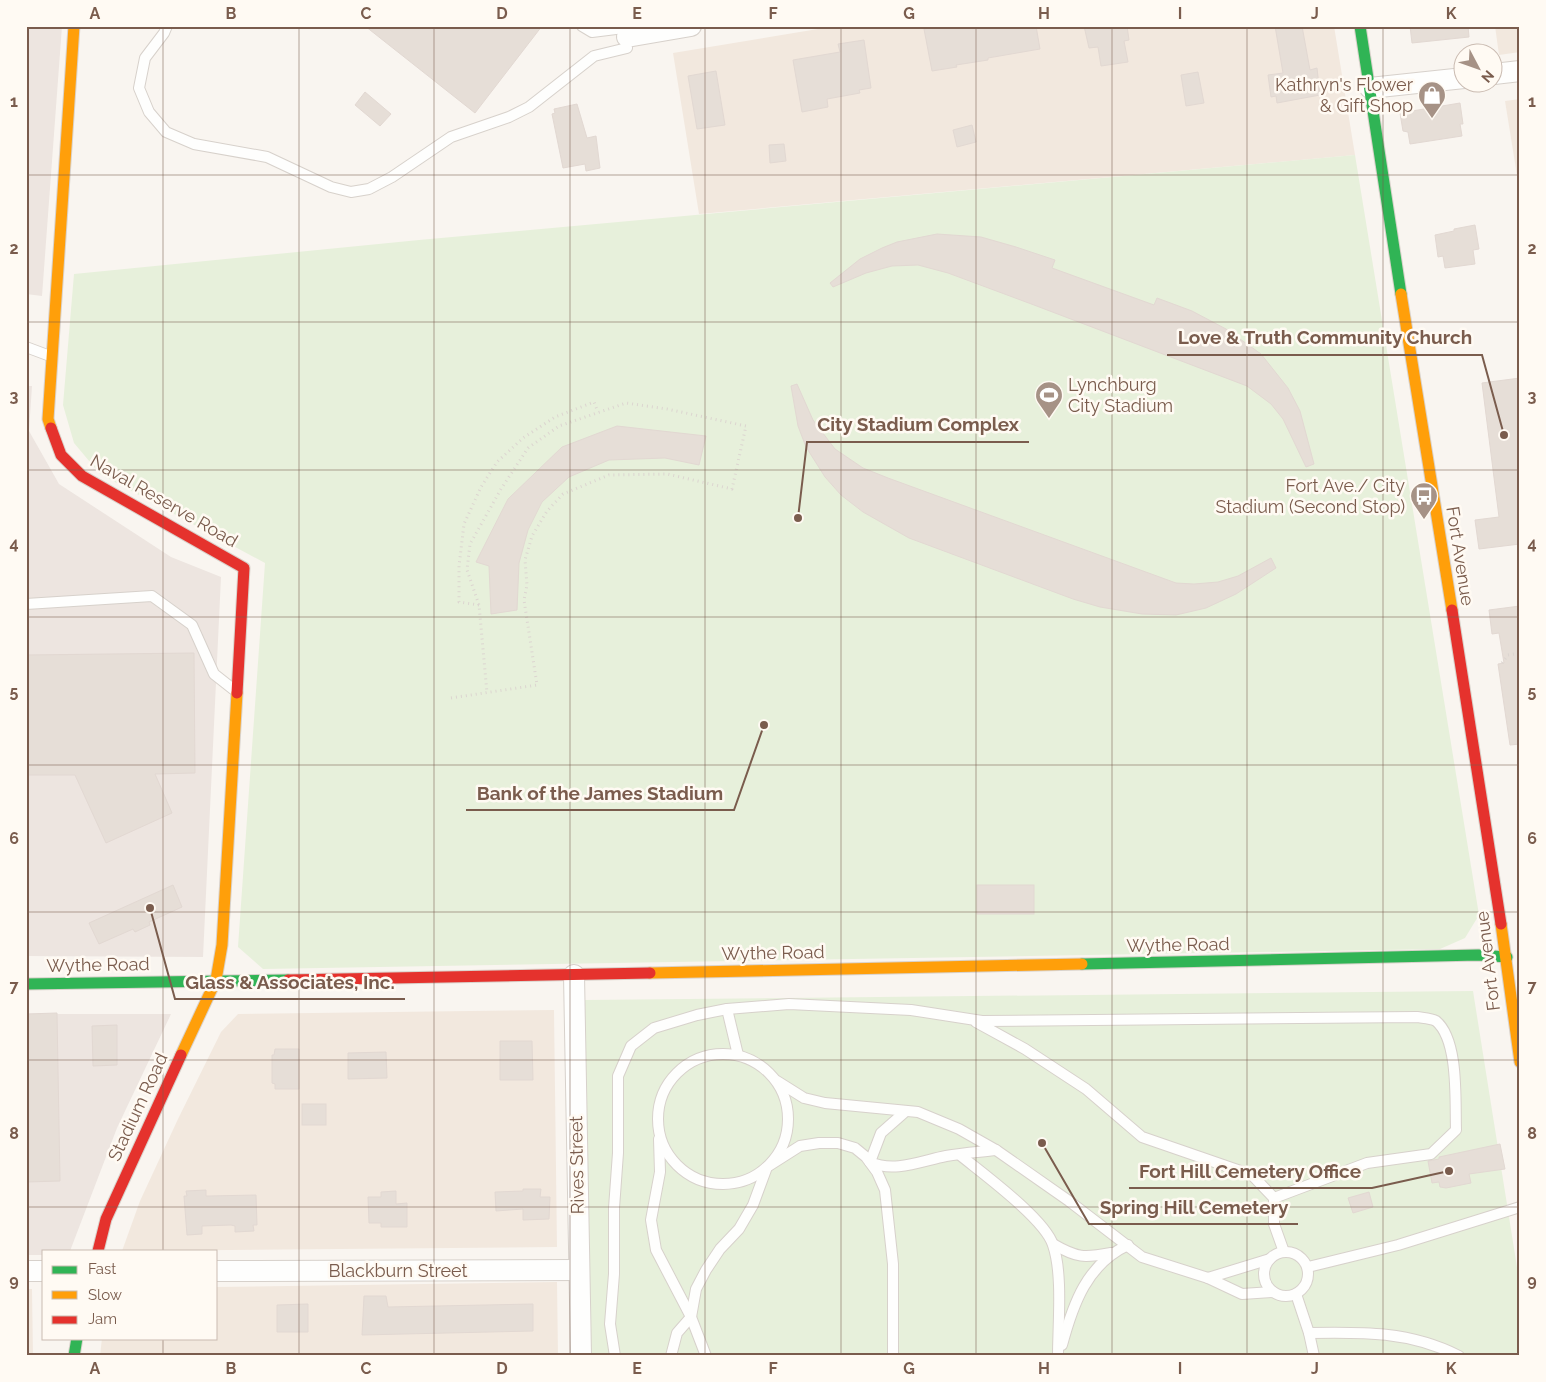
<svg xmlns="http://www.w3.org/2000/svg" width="1546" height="1382" viewBox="0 0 1546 1382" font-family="Raleway,sans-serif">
<rect width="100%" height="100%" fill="#f9f5f0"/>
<g fill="#f2e8de">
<path d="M836,26h498l21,129 -656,59 -26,-161z"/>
<path d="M1495,26h25v26l-21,3z"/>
<path d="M1520,99v95l-15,-93z"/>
<path d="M554,1010l3,237 -435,4 18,-50 38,-82 43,-87 17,-18z"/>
<path d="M557,1282l1,74h-458l2,-18h114v-51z"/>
<path d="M26,1289h6l1,67h-7z"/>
</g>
<g fill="#ede5e0">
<path d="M26,26h36l-20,270 -16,-2z"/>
<path d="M26,386h6l-3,45 30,53 112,73 50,20 -18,380 -177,-1z"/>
<path d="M26,1014h145l-54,114 -47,123h-26v4h-18z"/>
</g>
<g fill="#e7f0db">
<path d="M1355,155l124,760 -14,23 -25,11 -1177,20 -25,-22 27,-384 -165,-89 -26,-31 -11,-38 11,-131 345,-34z"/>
<path d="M1473,991l47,295v70h-929l-7,-356z"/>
</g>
<g fill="#e6ded7" stroke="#e2d8d2">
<path d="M365,26h177l-67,87z"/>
<path d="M945,26h91l4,23 -52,9v2l-32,5 1,2 -25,4 -8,-42z"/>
<path d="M1084,26h43l2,14 -5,1 4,21 -27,4 -3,-19 -9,1z"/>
<path d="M1275,26h27l8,44 7,-2 3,27 -43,8 -1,-7 -5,1 -3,-22 15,-2z"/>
<path d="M1410,26h58l1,11 -57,6z"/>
<path d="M864,40l7,48 -12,2 1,3 -33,6 1,8 -26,5 -9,-52 47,-8 -2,-8z"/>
<path d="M716,71l9,54 -28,4 -9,-53z"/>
<path d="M1198,72l6,31 -18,3 -5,-31z"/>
<path d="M365,92l26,22 -11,12 -25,-21z"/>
<path d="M1460,103l3,21h-3l2,12 -52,8 -2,-12 -5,-1 -3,-18z"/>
<path d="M577,104l10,34 9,-2 4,32 -14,3 -1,-7 -22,4 -11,-54 3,-1 -1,-4z"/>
<path d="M972,125l4,17 -19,5 -4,-17z"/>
<path d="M784,144l2,17 -16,2 -1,-18z"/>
<path d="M1475,225l4,24 -6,1 2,14 -30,4 -2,-12 -5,1 -3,-22 19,-4v-2z"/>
<path d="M937,234l44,3 35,10 39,13 -3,8 102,37 3,-7 35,13 34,18 35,25 27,34 12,23 14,53 -8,3 -23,-48 -12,-15 -24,-18 -213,-81 -86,-32 -30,-8 -26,1 -26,7 -33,14 -3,-4 30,-24 22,-11 15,-6z"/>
<path d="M1520,378v166l-41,5 -4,-29 24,-3 -17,-134z"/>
<path d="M797,384l16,36 22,29 28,19 25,10 288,105 18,1 24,-2 20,-6 33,-18 5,10 -40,26 -30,14 -30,7 -34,-1 -42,-7 -27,-8 -164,-61 -46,-26 -22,-17 -16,-18 -19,-30 -8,-21 -7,-40z"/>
<path d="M617,426l89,10 -7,29 -34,-7 -56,2 -40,17 -27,25 -14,28 -9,33 -2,47 -26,4 -2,-48 -13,-4 32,-63 54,-52z"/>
<path d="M1520,606v138l-10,1 -12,-81 6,-1 -5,-30 -7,1 -3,-24z"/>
<path d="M194,653l1,120 -40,1 17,39 -66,30 -31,-68h-49v-120z"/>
<path d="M173,885l9,22 -33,15 1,3 -15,7 -2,-3 -34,15 -10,-21z"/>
<rect x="977" y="885" width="57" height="29"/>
<path d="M57,1013l3,168 -34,1v-168z"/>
<path d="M117,1025v40l-24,1 -1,-40z"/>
<path d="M500,1041h32l1,39h-33z"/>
<path d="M275,1049h24v40h-24v-5l-3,-1v-28h2z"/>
<path d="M386,1052l1,26 -39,1v-26z"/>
<rect x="302" y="1104" width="24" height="21"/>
<path d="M1500,1144l5,25 -36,5 2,9 -25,5 -6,-1 -1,-5 -7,1 -4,-22 11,-2v-2z"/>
<path d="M523,1189h18l-1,8h10l-1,22 -26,1v-11l-27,2 -1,-19 28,-1z"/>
<path d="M206,1190v6h3l47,-1 1,30h-4l1,6 -19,1v-6l-4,-1 -29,1v8l-15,1 -3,-39h3l-1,-5z"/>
<path d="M396,1191v13l11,-1v24h-26v-4h-12l-1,-26h13v-5z"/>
<path d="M1369,1192l4,15 -20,6 -5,-15z"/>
<path d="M364,1296h22l2,11 145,-3v27l-171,4z"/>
<path d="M308,1304v28h-31v-27z"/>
</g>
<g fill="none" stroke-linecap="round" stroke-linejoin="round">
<g stroke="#d7d1cb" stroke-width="12">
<g id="lane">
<path d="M167,26l-3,7 -19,25 -6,30 10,24 17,20 28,12 73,13 64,30 20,5 18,-3 23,-12 59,-40 58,-20 20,-10 65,-51 33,-8"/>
<path d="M582,26l10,6 32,-4"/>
<path d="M26,347l24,9"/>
<path d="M26,604l126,-8 40,29 22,49 19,15"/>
<path d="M727,1009l11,46"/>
<path d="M976,1022l49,27 61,40 56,48 110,38 22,23v26l10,28"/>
<circle cx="723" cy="1119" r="65"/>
<path d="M777,1081l27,17 21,5 93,9 41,17 37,21 73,51 73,56 66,21 62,-19"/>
<path d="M906,1111l-25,22 -11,29c24,11 51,-1 76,-6 17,-3 33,-4 50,-6"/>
<path d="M659,1139l1,33 -9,48 5,30 35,67 15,39"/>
<path d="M960,1155c22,18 85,64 93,90 10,29 5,79 5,111"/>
<path d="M1053,1244c24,14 31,14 58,9"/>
<circle cx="1286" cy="1274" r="22"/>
<path d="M1308,1267l90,-22 122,-38"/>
<path d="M1208,1278l34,16 31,-2"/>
<path d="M1296,1294l13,39 5,23"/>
<path d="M1309,1333c53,-1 101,-2 150,23"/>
<path d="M1062,1345c11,-41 25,-81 66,-100"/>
<path d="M615,1356l-5,-32 4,-50v-66l4,-55v-77l13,-30 23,-18 43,-13 30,-6 62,-5 122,6 71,11 435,-4c6,1 14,1 19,4 23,19 19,80 20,109l-25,24 -64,9 -93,35"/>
<path d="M671,1356l6,-23 14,-16 5,-28 10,-19 14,-21 19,-20 14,-24 14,-38 33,-21 19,-3h19l17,5 11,9 11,15 8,18 8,74v92"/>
</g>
</g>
<g stroke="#d7d1cb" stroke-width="22">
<g id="street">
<path d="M627,37l64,-11"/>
<path d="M1494,74l26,-3"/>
<path d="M1370,88l94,-10"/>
<path d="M574,975l7,381"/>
<path d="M26,1271h18"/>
<path d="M216,1271l363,-1"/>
</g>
</g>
<g stroke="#d9d2cb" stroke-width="13">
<g id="fast">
<path d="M1360,26l41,268"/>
<path d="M1082,964l396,-9 29,2"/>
<path d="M26,984l262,-4"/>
<path d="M74,1356l3,-18"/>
</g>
</g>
<g stroke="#d9d2cb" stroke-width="13">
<g id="slow">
<path d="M1401,294l51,316"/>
<path d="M51,428l-3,-9 26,-393"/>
<path d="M1501,924l19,138"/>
<path d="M650,973l432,-9"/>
<path d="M181,1055l35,-75 6,-35 15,-252"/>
</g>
</g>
<g stroke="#d9d2cb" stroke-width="13">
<g id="jam">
<path d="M51,428l10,27 21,21 162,92 -7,125"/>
<path d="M1452,610l49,314"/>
<path d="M288,980l362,-7"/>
<path d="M98,1251l8,-32 75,-164"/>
</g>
</g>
<g stroke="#dcd5d0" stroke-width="3" stroke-dasharray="1 4" stroke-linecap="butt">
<path d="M479,605l-20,-3v-36l5,-42 17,-37 16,-25 26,-24 32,-21 39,-15 4,10"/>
<path d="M1502,663l6,-8 12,-2"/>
<path d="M451,698l86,-13 -13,-85 3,-15 -2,-25 7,-24 15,-25 16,-17 46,-19 58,-1 65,15 14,-63 -79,-17 -41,-6 -67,23 -31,22 -27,41 -31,55 -3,26 12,35 8,88"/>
</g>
<use href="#lane" stroke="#fefefd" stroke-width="10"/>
<use href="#street" stroke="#fefefd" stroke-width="20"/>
<use href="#fast" stroke="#30b455" stroke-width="11"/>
<use href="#slow" stroke="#ff9f0a" stroke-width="11"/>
<use href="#jam" stroke="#e5322d" stroke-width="11"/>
</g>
<path fill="none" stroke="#7a5c4d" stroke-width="1" stroke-opacity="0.55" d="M163,26v1225M299,26v1330M434,26v1330M570,26v1330M705,26v1330M841,26v1330M976,26v1330M1112,26v1330M1247,26v1330M1383,26v1330M26,175h1494M26,322h1494M26,470h1494M26,617h1494M26,765h1494M26,912h1494M26,1060h1494M26,1207h1494M163,1338v18"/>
<defs>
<g id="shop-pin" transform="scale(1.4375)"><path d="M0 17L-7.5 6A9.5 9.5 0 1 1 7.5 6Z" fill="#a69286" stroke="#fffaf3"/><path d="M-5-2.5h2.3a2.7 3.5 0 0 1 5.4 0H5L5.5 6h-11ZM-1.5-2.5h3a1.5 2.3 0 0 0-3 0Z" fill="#fff"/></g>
<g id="stadium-pin" transform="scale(1.4375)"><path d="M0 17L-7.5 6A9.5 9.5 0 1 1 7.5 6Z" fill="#a69286" stroke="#fffaf3"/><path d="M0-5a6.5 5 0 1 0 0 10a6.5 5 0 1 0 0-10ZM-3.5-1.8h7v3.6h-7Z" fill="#fff"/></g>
<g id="bus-pin" transform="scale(1.4375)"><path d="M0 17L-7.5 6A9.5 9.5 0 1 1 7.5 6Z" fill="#a69286" stroke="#fffaf3"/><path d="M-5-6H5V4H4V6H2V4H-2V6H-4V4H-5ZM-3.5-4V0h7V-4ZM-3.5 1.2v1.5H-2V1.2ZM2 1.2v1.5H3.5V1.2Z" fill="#fff"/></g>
</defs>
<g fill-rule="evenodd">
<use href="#shop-pin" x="1432" y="95"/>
<use href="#stadium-pin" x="1049" y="395"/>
<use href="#bus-pin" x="1424" y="496"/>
</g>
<g text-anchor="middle" stroke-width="5" stroke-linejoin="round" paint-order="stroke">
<g font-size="18" fill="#7a5c4d" stroke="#fffaf3" text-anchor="end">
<text x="1413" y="91">Kathryn's Flower<tspan x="1413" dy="21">&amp; Gift Shop</tspan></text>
<text x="1068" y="391" text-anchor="start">Lynchburg<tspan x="1068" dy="21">City Stadium</tspan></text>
<text x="1405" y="492">Fort Ave./ City<tspan x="1405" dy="21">Stadium (Second Stop)</tspan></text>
</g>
<g font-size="18" fill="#7a5c4d" stroke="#fffaf3">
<text transform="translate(164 501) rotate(30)" y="6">Naval Reserve Road</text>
<text transform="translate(1460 556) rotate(81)" y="6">Fort Avenue</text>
<text transform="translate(1178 945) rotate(-1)" y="6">Wythe Road</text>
<text transform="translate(773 953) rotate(-1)" y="6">Wythe Road</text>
<text transform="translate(1488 961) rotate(-97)" y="6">Fort Avenue</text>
<text transform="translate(98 965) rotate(-1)" y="6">Wythe Road</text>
<text transform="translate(138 1107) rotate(-65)" y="6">Stadium Road</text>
<text transform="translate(577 1165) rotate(-91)" y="6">Rives Street</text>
<text x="398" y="1277">Blackburn Street</text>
</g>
</g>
<path fill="none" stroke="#7a5c4d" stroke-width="2" d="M1504 435L1482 355H1167M798 518L807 442H1029M764 725L734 810H466M150 908L175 999H405M1449 1171L1372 1188H1129M1042 1143L1089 1224H1298"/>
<g fill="#7a5c4d" stroke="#fffaf3" stroke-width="2">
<circle cx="1504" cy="435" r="5"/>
<circle cx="798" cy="518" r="5"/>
<circle cx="764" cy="725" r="5"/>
<circle cx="150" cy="908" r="5"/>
<circle cx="1449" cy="1171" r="5"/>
<circle cx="1042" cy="1143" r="5"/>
</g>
<g font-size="19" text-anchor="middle" font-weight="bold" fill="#7a5c4d" stroke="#fffaf3" stroke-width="5" stroke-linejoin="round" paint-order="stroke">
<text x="1325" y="344">Love &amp; Truth Community Church</text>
<text x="918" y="431">City Stadium Complex</text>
<text x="600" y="800">Bank of the James Stadium</text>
<text x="290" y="989">Glass &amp; Associates, Inc.</text>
<text x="1250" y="1178">Fort Hill Cemetery Office</text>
<text x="1194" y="1214">Spring Hill Cemetery</text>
</g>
<rect width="1546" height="1382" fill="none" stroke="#fffaf3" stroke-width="55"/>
<rect x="42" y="1250" width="175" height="90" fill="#fffaf3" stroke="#cabbb1"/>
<rect x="52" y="1266" width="25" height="8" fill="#30b455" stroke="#cabbb1"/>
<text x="88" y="1274" font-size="15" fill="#7a5c4d">Fast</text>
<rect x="52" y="1291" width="25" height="8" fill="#ff9f0a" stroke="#cabbb1"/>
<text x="88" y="1300" font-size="15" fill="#7a5c4d">Slow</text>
<rect x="52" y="1316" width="25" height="8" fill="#e5322d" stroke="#cabbb1"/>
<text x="88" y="1324" font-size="15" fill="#7a5c4d">Jam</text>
<g transform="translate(1478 68) rotate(131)"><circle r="24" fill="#fffaf3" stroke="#cabbb1"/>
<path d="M0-4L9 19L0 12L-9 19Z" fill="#a69286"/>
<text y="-8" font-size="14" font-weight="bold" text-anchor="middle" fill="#7a5c4d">N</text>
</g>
<rect x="28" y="28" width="1490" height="1326" fill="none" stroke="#7a5c4d" stroke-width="2"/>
<g font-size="16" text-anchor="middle" font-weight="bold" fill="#7a5c4d">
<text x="95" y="19">A</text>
<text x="231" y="19">B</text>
<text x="366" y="19">C</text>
<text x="502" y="19">D</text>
<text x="637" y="19">E</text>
<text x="773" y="19">F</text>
<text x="909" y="19">G</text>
<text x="1044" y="19">H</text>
<text x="1180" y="19">I</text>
<text x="1315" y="19">J</text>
<text x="1451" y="19">K</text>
<text x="14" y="107">1</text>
<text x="1532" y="107">1</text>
<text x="14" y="254">2</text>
<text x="1532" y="254">2</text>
<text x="14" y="402">3</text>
<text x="1532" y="402">3</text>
<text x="14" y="549">4</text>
<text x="1532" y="549">4</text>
<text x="14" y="697">5</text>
<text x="1532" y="697">5</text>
<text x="14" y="844">6</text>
<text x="1532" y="844">6</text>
<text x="14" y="992">7</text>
<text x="1532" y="992">7</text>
<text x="14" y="1139">8</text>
<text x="1532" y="1139">8</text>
<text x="14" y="1286">9</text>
<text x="1532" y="1286">9</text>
<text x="95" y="1374">A</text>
<text x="231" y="1374">B</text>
<text x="366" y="1374">C</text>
<text x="502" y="1374">D</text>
<text x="637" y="1374">E</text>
<text x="773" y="1374">F</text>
<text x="909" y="1374">G</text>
<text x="1044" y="1374">H</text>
<text x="1180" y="1374">I</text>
<text x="1315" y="1374">J</text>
<text x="1451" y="1374">K</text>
</g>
</svg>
